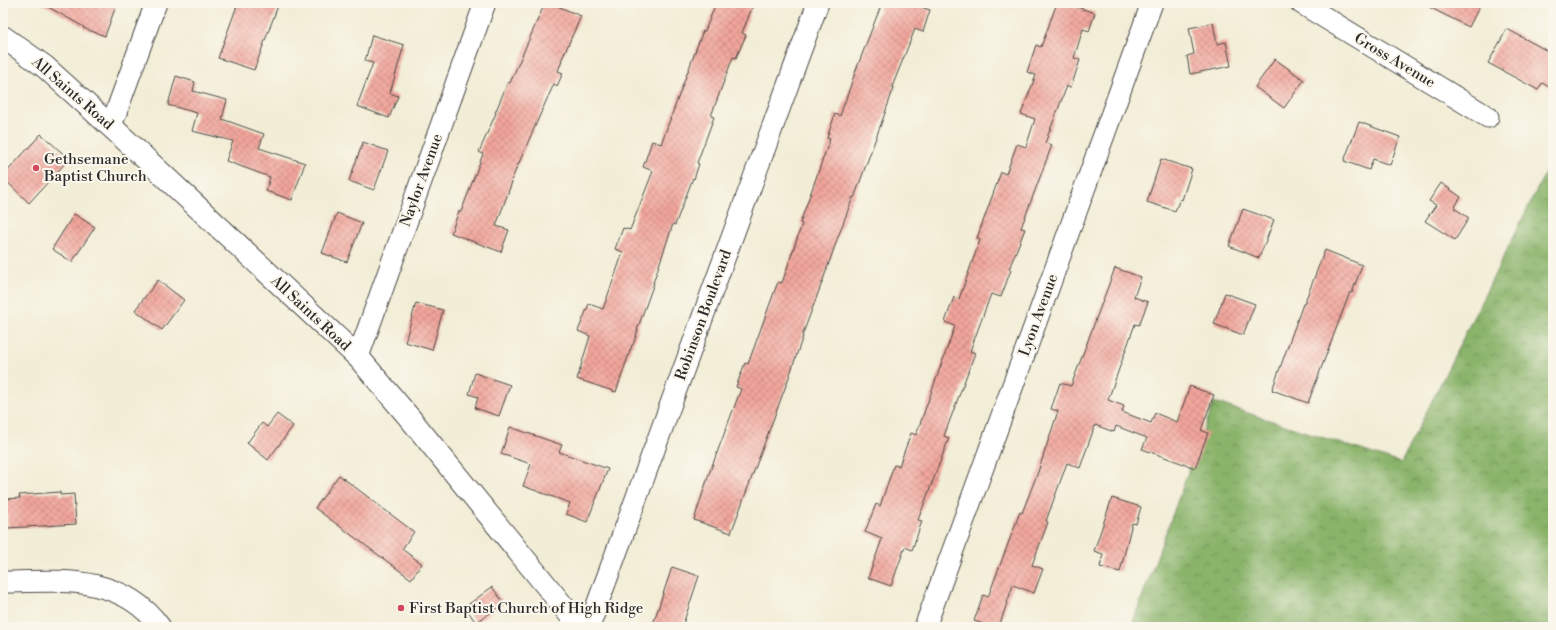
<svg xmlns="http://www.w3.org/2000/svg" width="1556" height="630" viewBox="0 0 1556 630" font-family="'Libre Bodoni',serif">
<defs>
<pattern id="forest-crowns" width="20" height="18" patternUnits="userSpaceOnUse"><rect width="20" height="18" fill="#8ab46b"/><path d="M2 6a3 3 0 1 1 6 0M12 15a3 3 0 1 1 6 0" fill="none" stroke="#719358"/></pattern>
<pattern id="building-cross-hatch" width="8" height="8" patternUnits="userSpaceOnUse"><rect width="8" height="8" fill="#f2a69c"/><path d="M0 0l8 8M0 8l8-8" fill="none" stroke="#c4877f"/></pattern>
</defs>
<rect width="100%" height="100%" fill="#fbf7ec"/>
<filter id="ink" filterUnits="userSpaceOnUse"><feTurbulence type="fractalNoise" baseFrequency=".025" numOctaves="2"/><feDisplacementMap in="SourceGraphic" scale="8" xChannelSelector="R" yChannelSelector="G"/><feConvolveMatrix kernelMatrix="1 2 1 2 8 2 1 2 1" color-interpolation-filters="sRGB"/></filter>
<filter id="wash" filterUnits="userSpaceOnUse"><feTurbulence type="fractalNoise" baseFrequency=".012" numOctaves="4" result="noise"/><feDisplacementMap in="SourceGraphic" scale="16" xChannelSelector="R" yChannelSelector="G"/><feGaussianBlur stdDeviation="0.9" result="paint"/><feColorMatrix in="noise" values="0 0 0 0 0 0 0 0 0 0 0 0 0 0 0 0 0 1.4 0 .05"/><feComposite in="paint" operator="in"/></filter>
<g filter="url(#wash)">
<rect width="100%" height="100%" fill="#f2edd6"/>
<path fill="url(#forest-crowns)" stroke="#5a704b" d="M1553,157v470h-422l83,-225 187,61z"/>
<g id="blocks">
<g fill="url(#building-cross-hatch)">
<path d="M41,3h76l-12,33 -22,-8 1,-1z"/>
<path d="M238,3h41l-25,67 -36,-12z"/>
<path d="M545,3h5l31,13 -20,45h1l-4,10 5,2 -6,13 -3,-2 -7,15 -36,82 1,1 -16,44 13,4 -8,22 -50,-19 8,-22 2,1 22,-58 -4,-2 17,-39h-1l13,-31 2,1z"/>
<path d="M716,3h38l-12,30 4,2 -10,23 -3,-1 -22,59 3,1 -17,46 2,1 -5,15 -1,-1 -18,47 -2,-1 -20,59h1l-17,47h1l-5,15h-1l-16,47 -39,-13 13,-43 -12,-5 11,-27 14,5 20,-57 -8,-3 8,-21 7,2 23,-59 -10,-4 9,-26 9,3 37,-100 5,-13h2z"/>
<path d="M882,3h40l-1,4 9,3 -7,22 -8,-3 -23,58h2l-9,26 -31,85 -1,-1 -15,40 -15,43 -21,56h1l-15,44 -57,153 -37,-13 15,-46 32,-85 -5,-2 9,-24 3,1 28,-77 2,-5 4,1 20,-59 -2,-1 30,-84 -3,-1 8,-24 5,2 16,-46z"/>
<path d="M1057,3h8l30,10 -6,18 -6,-2 -9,29 6,2 -9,27 -4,-1 -22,57 7,2 -31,83 4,1 -16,40 2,1 -10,27 -10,-3 -21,57 5,2 -31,83 5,2 -31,82 4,1 -10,29 -7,-3 -14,39 -23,-8 14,-39 -17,-7 11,-28 4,2 14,-41 5,1 12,-33 5,2 39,-109 -10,-4 9,-25 5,2 21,-59 -3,-2 24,-66 5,2 11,-30 9,3 9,-28 -14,-5 15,-39 -9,-3 9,-27 5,2z"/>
<path d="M1421,3h60l-12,24z"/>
<path d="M1213,23l4,21 9,-2 5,24 -41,8 -3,-18 7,-2 -5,-26z"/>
<path d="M1507,29l46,25v35l-11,-6 -4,7 -50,-27z"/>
<path d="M372,35l32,10 -14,48 8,3 -9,22 -32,-12 16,-43 -8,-2z"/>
<path d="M1275,59l29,21 -20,28 -29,-21z"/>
<path d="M176,76l19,6 -2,9 34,9 -5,19 42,15 -5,14 46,15 -13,37 -26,-9 4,-14 -44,-16 7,-20 -41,-10 5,-18 -29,-8z"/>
<path d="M1359,122l41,15 -10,28 -17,-6 -4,11 -25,-9z"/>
<path d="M41,134l28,25 -40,44 -26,-25v-2z"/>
<path d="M363,142l25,9 -14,39 -25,-9z"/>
<path d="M1161,159l31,10 -10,31 -2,-1 -5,12 -28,-9z"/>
<path d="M1441,183l20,14 -7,11 15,10 -14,22 -30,-19 11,-16 -7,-4z"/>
<path d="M1243,209l31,11 -15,38 -30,-12z"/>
<path d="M337,213l25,10 -15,39 -25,-9z"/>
<path d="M74,214l21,13 -23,35 -20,-13z"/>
<path d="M1325,250l37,15 -10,28 -2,-1 -42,111 -36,-13 31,-86h1z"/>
<path d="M1115,268l26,9 -7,20 14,5 -9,23 -4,-1 -27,76 16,6 -2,6 29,11 4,-10 22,9 13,-36 24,9 -13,35 7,3 -13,35 -53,-19 5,-11 -31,-12 -2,6 -19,-7 -15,43 -13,-5 -21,58 2,1 -16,43 11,4 -9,24 -21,-8 -14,42h-7l-18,-6 9,-26 5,2 32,-85 2,1 16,-41 20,-61 -7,-2 9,-26 11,3z"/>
<path d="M158,280l26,20 -22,30 -27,-20z"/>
<path d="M1225,293l30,11 -12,31 -29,-11z"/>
<path d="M416,303l27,7 -11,40 -27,-8z"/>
<path d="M475,373l35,12 -11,31 -24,-8 3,-11 -9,-3z"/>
<path d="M277,414l16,12 -25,34 -21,-17 15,-20 5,4z"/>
<path d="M510,427l52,18 -3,7 49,17 -21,53 -21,-8 4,-11 -47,-17 8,-22 -30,-10z"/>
<path d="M339,475l75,57 -12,17 20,15 -11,15 -96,-71z"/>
<path d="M60,492v3l14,-1 2,30 -68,4 -2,-29 14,-1 -1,-3z"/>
<path d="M1112,498l29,9 -5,17 -4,-1 -12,49 -20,-5 3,-13 -9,-3z"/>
<path d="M672,567l27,9 -17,51h-30z"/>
<path d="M492,587l12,16 -28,20 -11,-16z"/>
</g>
</g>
</g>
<g filter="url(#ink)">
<use href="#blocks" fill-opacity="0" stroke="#494845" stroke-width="1"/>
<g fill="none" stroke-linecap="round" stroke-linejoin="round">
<g stroke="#494845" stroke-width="23">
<g id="minor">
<path d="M1301,3l187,114"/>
<path d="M111,126l45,-123"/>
<path d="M358,357l127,-354"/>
<path d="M3,582c58,-1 119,-8 157,45"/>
<path d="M589,627l229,-624"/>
<path d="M925,627l227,-624"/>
</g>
</g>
<g stroke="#494845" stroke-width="24">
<path id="tertiary" d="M3,37l41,29 73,66 241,225 55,65 167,205"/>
</g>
<use href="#minor" stroke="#fff" stroke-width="21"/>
<use href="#tertiary" stroke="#fff" stroke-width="22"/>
</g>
</g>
<g fill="#d1495b" stroke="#fbf7ec" stroke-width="1.5">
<circle cx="36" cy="168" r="4"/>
<circle cx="401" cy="608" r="4"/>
</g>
<g text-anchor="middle" stroke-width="4" stroke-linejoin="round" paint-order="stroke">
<g font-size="15" fill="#2b2b2b" stroke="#fbf7ec">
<text transform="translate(1395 60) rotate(31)" y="5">Gross Avenue</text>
<text transform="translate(73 93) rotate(41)" y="5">All Saints Road</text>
<text transform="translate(421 180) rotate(-70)" y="5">Naylor Avenue</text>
<text transform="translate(311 313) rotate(43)" y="5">All Saints Road</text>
<text transform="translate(703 315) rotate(-70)" y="5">Robinson Boulevard</text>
<text transform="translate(1038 315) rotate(-70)" y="5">Lyon Avenue</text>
</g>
<g font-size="15" fill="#2b2b2b" stroke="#fbf7ec" text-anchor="start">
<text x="44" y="164">Gethsemane<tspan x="44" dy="17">Baptist Church</tspan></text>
<text x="409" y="613">First Baptist Church of High Ridge</text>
</g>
</g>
<rect width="1556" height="630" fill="none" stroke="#fbf7ec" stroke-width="16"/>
</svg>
